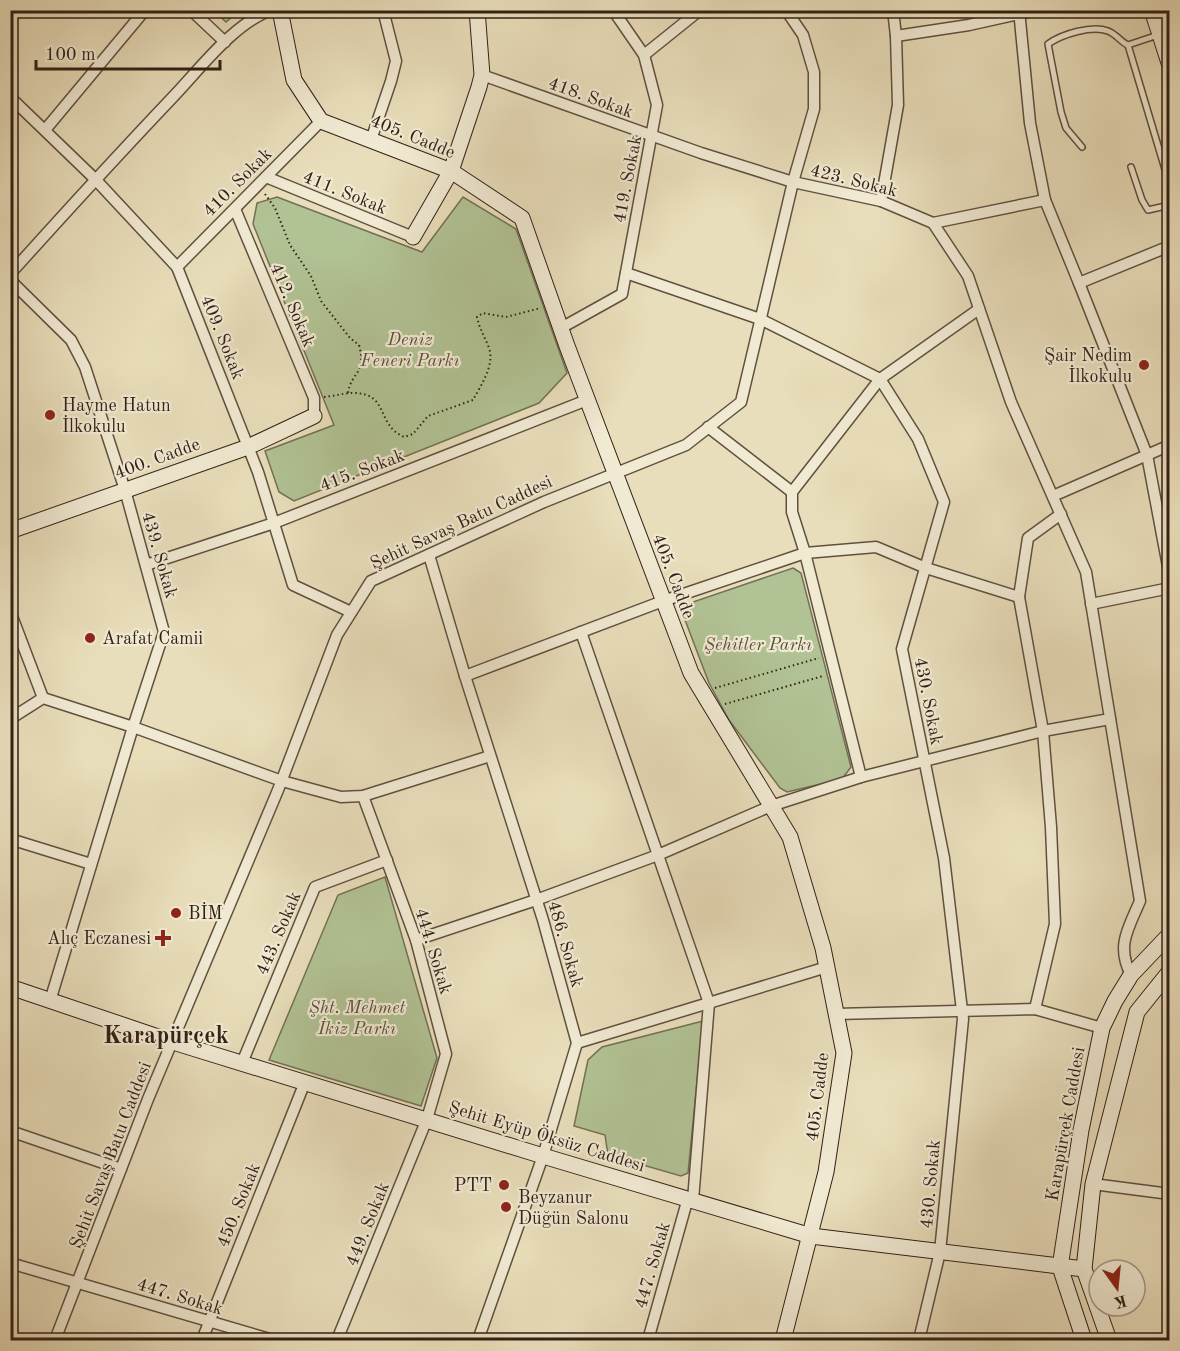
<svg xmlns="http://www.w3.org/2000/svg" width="1180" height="1351" viewBox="0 0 1180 1351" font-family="'Old Standard TT',serif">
<rect width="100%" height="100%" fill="#e9debb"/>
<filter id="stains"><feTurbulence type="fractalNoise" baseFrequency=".00333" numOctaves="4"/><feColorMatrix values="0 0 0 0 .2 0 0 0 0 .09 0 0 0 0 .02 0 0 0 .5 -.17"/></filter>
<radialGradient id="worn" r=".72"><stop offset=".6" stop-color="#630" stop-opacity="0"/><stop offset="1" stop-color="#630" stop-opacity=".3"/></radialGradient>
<g fill="#b1c294" stroke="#727156" stroke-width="1.5">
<path d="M214,11h25l-13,11z"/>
<path d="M277,197l145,55 41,-55 53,32 51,144 -28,30 -245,98 -15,-9 -14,-41 69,-26 -81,-201 4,-21z"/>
<path d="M793,568l8,5 50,194 -9,12 -55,13 -7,-4 -51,-68 -20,-37 -27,-71 5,-8z"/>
<path d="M385,877l52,181 -16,48 -152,-46 69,-165z"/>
<path d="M703,1021l-15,152 -7,3 -73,-21 -3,-20 -31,-9 14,-66 14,-13z"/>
</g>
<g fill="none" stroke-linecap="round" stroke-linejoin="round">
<g stroke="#605040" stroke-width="8">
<g id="lane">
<path d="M1128,45l42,141"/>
<path d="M1082,147l-16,-19 -5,-16 -13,-68c14,-10 44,-19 60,-13 8,3 13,11 20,14l30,-10"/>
<path d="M1131,167l11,33 6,10 22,-5"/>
</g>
</g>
<g stroke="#605040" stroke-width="13">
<g id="street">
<path d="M191,10l34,32"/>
<path d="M1019,10l11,113 15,77 34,83"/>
<path d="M896,36l73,-11 68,-15"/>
<path d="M644,55l56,-45"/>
<path d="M482,75l219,78 92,29 88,19 52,22 112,-23"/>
<path d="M10,97l85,82 82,88 81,205 35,113 58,27"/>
<path d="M45,130l100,-120"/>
<path d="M371,140l20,-59 5,-20 -13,-51"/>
<path d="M266,177l147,60"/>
<path d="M881,201l17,-96 -2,-69 -3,-26"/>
<path d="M235,209l79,189v18"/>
<path d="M933,223l35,53 43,126 75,170 54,329c-12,28 -24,45 -9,74"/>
<path d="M1170,246l-91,37 68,172 23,122"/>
<path d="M177,267l144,-146"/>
<path d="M626,273l134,46 120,60 38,60 26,63 -42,147 42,209 19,161 -23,233 -21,88"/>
<path d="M10,274c54,-60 107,-118 162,-176 28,-29 61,-74 99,-88"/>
<path d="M10,280l61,60 14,27 40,123 39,142 -31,95 -83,274"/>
<path d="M561,328l61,-34 35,-189 -13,-50 -31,-45"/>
<path d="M708,427l84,65"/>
<path d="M1053,496l117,-51"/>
<path d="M429,555l36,121 78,244 34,123 -34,113 -65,184"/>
<path d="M146,565l128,-42 313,-123"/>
<path d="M1091,604l79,-16"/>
<path d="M10,611l33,87"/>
<path d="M581,632l128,371 -16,197"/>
<path d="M465,676l198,-75 142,-48 71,-6 50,21 93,29"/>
<path d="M10,719l33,-21 90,29 149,54 59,16 22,-1 127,-40"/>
<path d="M861,777l-56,-224 -13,-41v-20l88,-113 99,-70"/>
<path d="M10,839l81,25"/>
<path d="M416,940l120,-40 122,-45 113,-49 90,-29 182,-46 67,-12"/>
<path d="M1035,1009l20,-85 -4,-97 -8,-96 -24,-134 9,-59 33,-24"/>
<path d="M836,1014l199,-5 67,19"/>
<path d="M577,1043l250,-76"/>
<path d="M242,1063l73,-176 72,-27"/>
<path d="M10,1131l111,38"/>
<path d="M1093,1184l77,10"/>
<path d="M10,1263l263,77"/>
<path d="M55,1340l93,-241 130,-309 59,-155 34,-54 173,-79 142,-57 55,-43 52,-220 21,-73v-37l-11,-37 -17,-25"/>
<path d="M202,1340l103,-258"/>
<path d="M337,1340l90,-221 19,-65 -30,-114 -53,-144"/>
<path d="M648,1340l40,-142"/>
</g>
</g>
<g stroke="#322017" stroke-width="17">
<g id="secondary">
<path d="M280,10l14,70 27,41 130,50 71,47 45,128 124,327 99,164 33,111 21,105 -18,119 -43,168"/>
<path d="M1152,10l18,56"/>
<path d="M413,237l38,-66 28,-84 3,-12 -5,-65"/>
<path d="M10,531l238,-84 66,-31"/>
<path d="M10,987l163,55 370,114 268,80 273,33"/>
<path d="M1084,1340l-24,-73 21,-137 21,-102 13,-27 16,-26 39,-41"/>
<path d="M1109,1340l-25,-71 9,-85 44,-172 33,-41"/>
</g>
</g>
<g stroke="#322017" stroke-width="2" stroke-dasharray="1.5 3" stroke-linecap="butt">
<path d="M265,194l10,14 15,37 21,31 10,25 29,37 9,7c8,29 -8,27 -11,48"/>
<path d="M324,397c10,-1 20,-4 29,-4 37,0 22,31 51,44l9,-3 15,-18 45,-16c8,-15 22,-35 16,-52 -4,-11 -10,-20 -12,-31l6,-4 23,4 35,-9"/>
<path d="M715,688l104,-30"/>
<path d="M725,704l98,-28"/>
</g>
<use href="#lane" stroke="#f1ead3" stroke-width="5"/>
<use href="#street" stroke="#f1ead3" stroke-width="10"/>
<use href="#secondary" stroke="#f1ead3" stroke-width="15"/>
</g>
<g fill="#8f2418" stroke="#f1ead3" stroke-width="2">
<circle cx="1144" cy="365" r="6"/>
<circle cx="50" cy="415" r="6"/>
<circle cx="90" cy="638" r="6"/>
<circle cx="176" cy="913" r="6"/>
<path d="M160 929h6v6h6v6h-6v6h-6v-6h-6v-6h6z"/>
<circle cx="504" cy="1185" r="6"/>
<circle cx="506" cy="1207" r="6"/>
</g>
<g text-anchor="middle" stroke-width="4.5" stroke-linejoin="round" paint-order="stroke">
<g font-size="18" fill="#322017" stroke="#f1ead3">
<text transform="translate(591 97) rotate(20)" y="6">418. Sokak</text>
<text transform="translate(413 136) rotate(22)" y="6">405. Cadde</text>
<text transform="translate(627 179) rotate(-79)" y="6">419. Sokak</text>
<text transform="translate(854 180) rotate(14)" y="6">423. Sokak</text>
<text transform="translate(237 182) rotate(-45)" y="6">410. Sokak</text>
<text transform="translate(345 192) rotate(22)" y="6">411. Sokak</text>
<text transform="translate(293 305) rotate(67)" y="6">412. Sokak</text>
<text transform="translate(223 337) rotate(68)" y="6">409. Sokak</text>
<text transform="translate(157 458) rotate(-20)" y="6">400. Cadde</text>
<text transform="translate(362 470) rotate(-21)" y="6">415. Sokak</text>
<text transform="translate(461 522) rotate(-25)" y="6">Şehit Savaş Batu Caddesi</text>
<text transform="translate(160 555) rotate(74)" y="6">439. Sokak</text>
<text transform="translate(674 576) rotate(69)" y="6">405. Cadde</text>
<text transform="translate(929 701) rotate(79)" y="6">430. Sokak</text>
<text transform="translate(278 933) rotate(-67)" y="6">443. Sokak</text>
<text transform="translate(566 944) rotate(74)" y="6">486. Sokak</text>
<text transform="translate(434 951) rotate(73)" y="6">444. Sokak</text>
<text transform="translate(817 1097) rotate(-83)" y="6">405. Cadde</text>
<text transform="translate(1065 1124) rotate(-80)" y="6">Karapürçek Caddesi</text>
<text transform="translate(547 1136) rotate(17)" y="6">Şehit Eyüp Öksüz Caddesi</text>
<text transform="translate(110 1155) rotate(-69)" y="6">Şehit Savaş Batu Caddesi</text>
<text transform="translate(930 1184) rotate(-85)" y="6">430. Sokak</text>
<text transform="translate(238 1205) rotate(-68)" y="6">450. Sokak</text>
<text transform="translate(367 1224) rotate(-68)" y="6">449. Sokak</text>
<text transform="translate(652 1265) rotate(-74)" y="6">447. Sokak</text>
<text transform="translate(180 1296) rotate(17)" y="6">447. Sokak</text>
</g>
<g font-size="18" font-style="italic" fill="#58513c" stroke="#f1ead3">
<text x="410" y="345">Deniz<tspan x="410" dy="21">Feneri Parkı</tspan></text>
<text x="758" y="650">Şehitler Parkı</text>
<text x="357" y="1013">Şht. Mehmet<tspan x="357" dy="21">İkiz Parkı</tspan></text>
</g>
<g font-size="18" fill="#322017" stroke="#f1ead3" text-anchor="start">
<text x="1132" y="361" text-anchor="end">Şair Nedim<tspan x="1132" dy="21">İlkokulu</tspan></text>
<text x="62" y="411">Hayme Hatun<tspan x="62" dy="21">İlkokulu</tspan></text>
<text x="102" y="644">Arafat Camii</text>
<text x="188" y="919">BİM</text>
<text x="151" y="944" text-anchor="end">Alıç Eczanesi</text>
<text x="492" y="1191" text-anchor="end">PTT</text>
<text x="518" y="1203">Beyzanur<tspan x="518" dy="21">Düğün Salonu</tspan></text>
</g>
<g font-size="24" font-weight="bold" fill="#322017" stroke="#f1ead3">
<text x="166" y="1043">Karapürçek</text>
</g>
</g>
<rect width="1180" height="1351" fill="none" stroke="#e9debb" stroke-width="36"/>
<rect x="12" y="12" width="1156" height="1327" fill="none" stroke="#322017" stroke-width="3"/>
<rect x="18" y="18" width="1144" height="1315" fill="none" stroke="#322017" stroke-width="1.5"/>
<g transform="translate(1117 1288) rotate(165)"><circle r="28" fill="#f1ead3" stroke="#a59988" stroke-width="1.5"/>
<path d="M0-4.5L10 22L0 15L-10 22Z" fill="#8f2418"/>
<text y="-9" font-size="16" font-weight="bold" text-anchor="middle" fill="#322017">K</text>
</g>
<path d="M36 60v9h184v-9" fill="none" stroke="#322017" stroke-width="3"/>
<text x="45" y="60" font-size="18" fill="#322017" stroke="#f1ead3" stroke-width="4.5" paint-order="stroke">100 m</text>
<rect width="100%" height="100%" filter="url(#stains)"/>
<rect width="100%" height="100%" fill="url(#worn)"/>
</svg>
